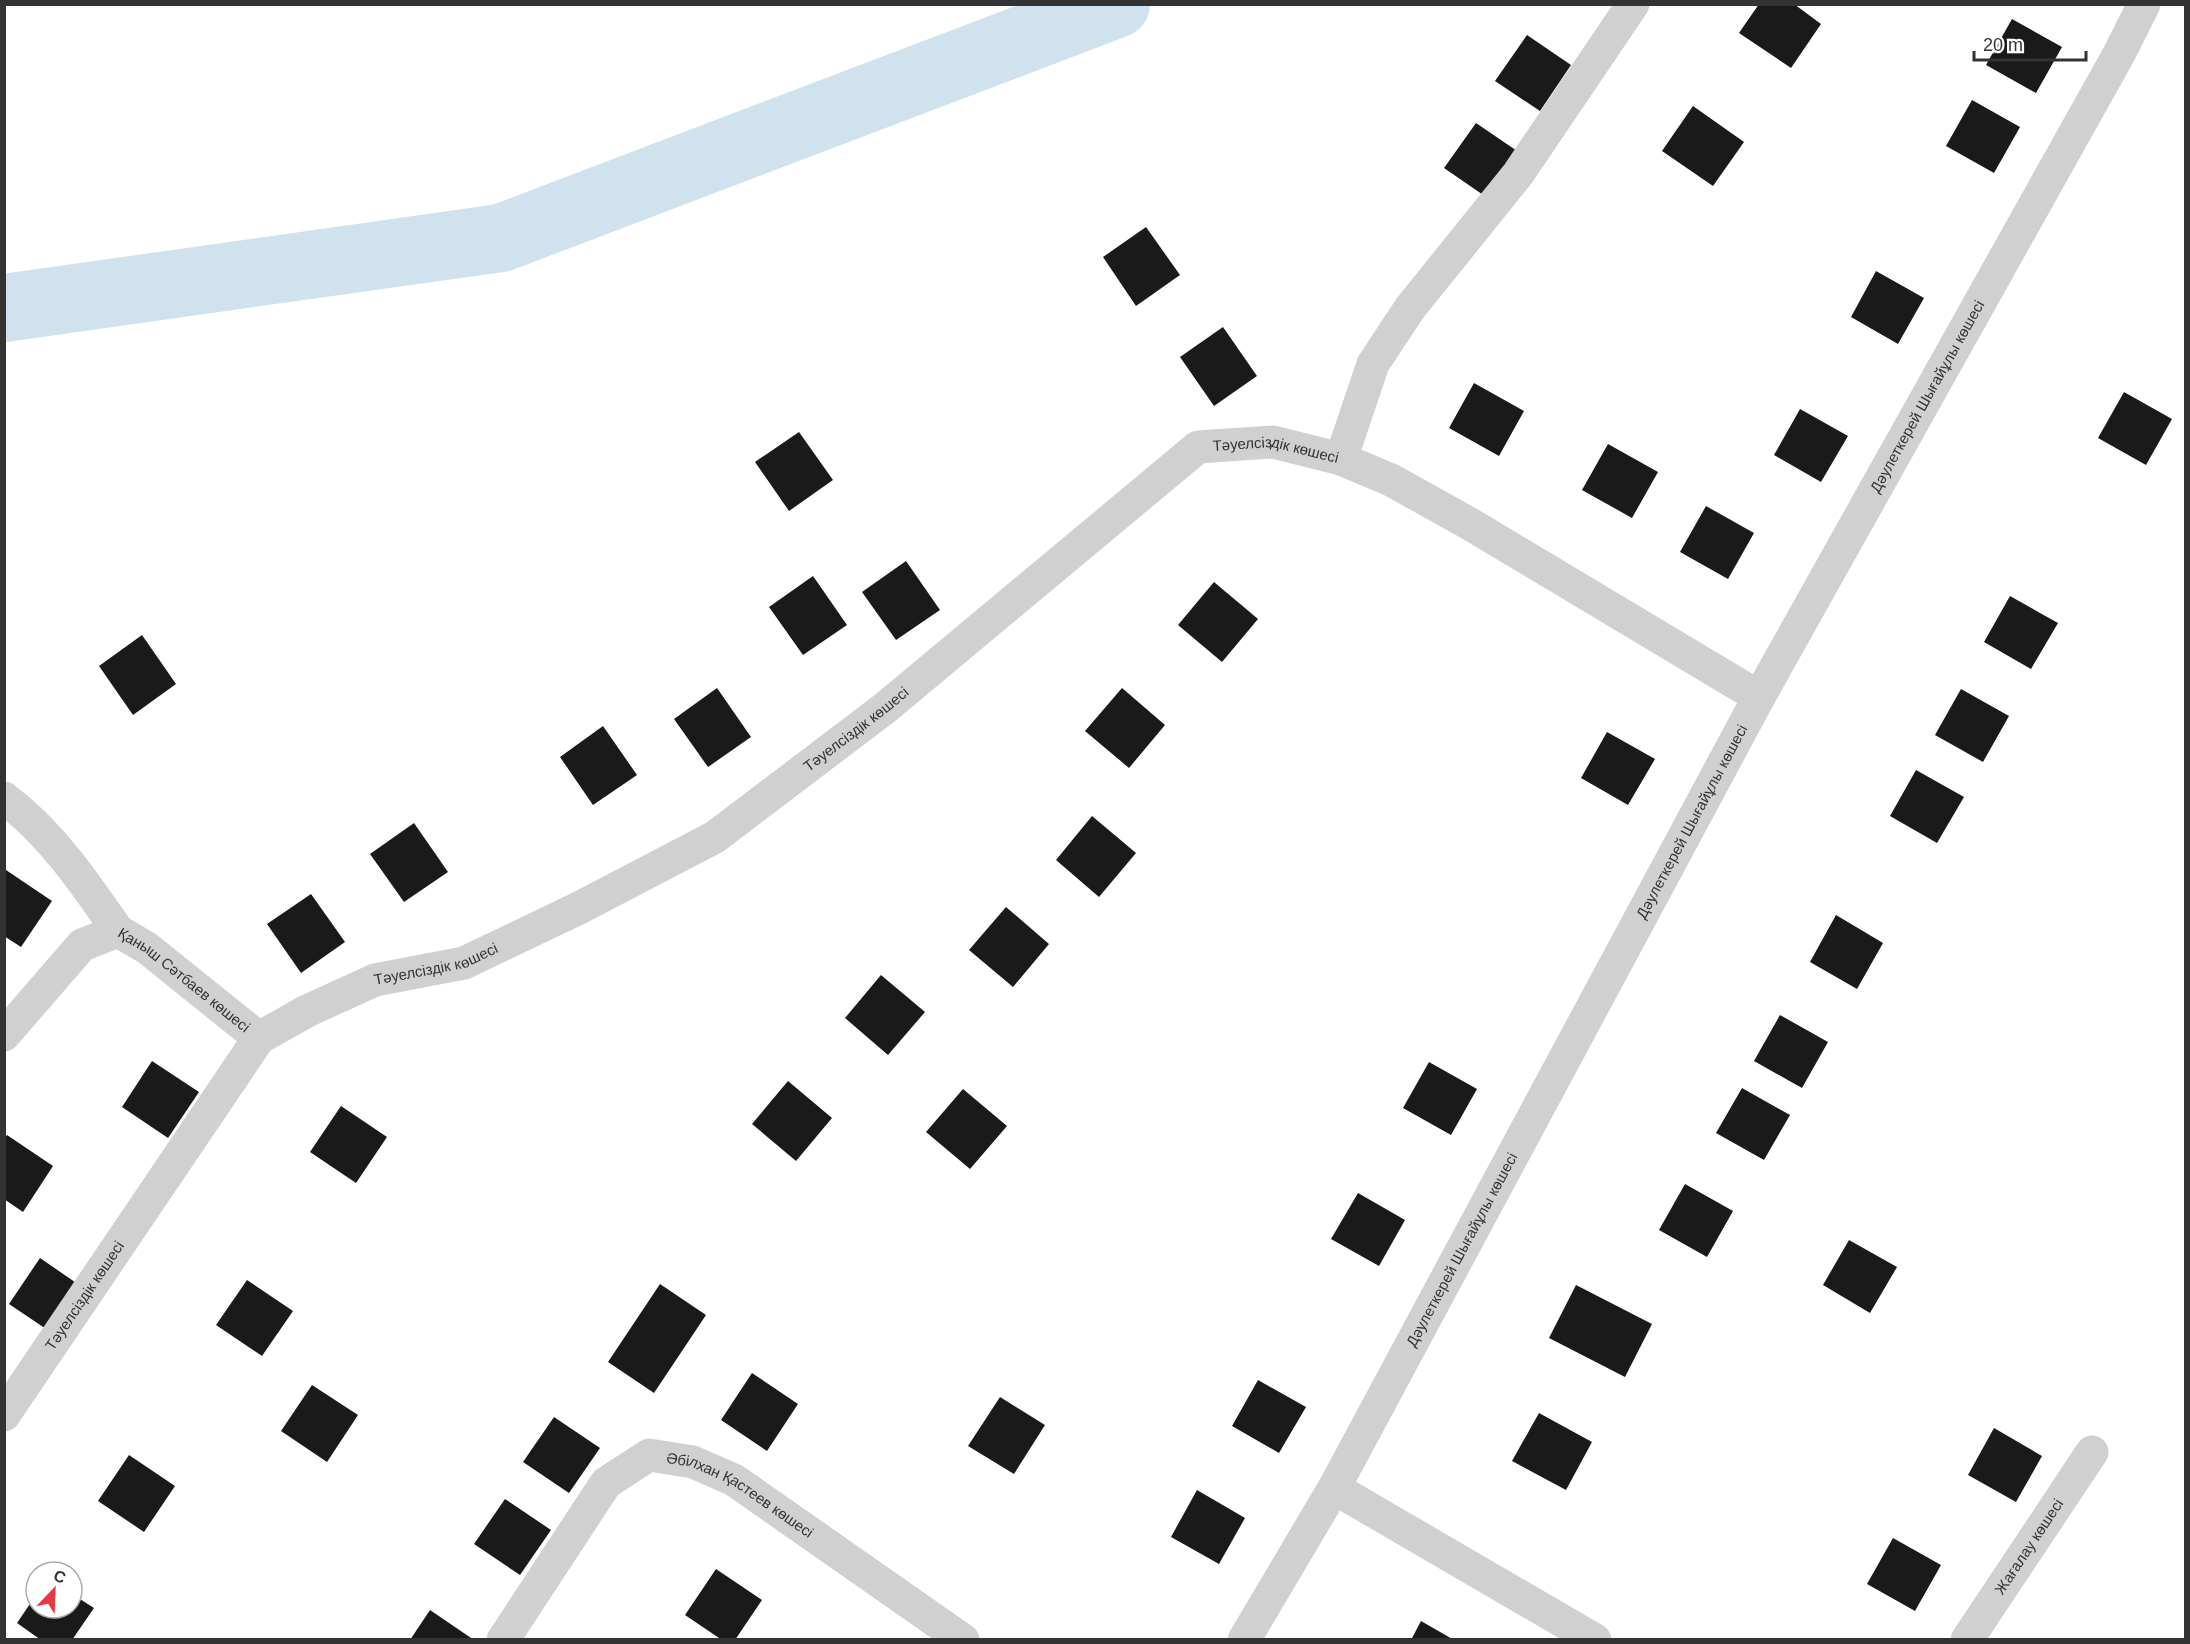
<svg xmlns="http://www.w3.org/2000/svg" width="2190" height="1644" viewBox="0 0 2190 1644" font-family="Arial,sans-serif">
<rect width="100%" height="100%" fill="#fff"/>
<g fill="none" stroke-linecap="round" stroke-linejoin="round">
<path stroke="#cfe2ee" stroke-width="68" d="M4,308l497,-70 615,-234"/>
</g>
<g fill="#1a1a1a">
<path d="M1759,4h35l27,20 -30,44 -52,-35z"/>
<path d="M2012,19l50,28 -26,46 -50,-28z"/>
<path d="M1527,35l44,30 -31,46 -45,-30z"/>
<path d="M1972,100l48,27 -26,46 -48,-27z"/>
<path d="M1693,106l51,36 -31,44 -51,-35z"/>
<path d="M1476,123l44,30 -31,46 -45,-31z"/>
<path d="M1146,227l34,48 -44,31 -33,-49z"/>
<path d="M1876,271l48,27 -26,46 -47,-27z"/>
<path d="M1223,327l34,49 -43,30 -34,-49z"/>
<path d="M1474,383l50,28 -25,45 -50,-28z"/>
<path d="M2124,392l48,27 -26,46 -48,-27z"/>
<path d="M1800,409l48,27 -27,46 -47,-27z"/>
<path d="M799,432l34,48 -44,31 -34,-49z"/>
<path d="M1608,444l50,28 -26,46 -50,-28z"/>
<path d="M1706,506l48,27 -26,46 -48,-27z"/>
<path d="M906,561l34,49 -44,30 -34,-48z"/>
<path d="M813,576l34,49 -44,30 -34,-48z"/>
<path d="M1214,582l44,37 -36,43 -44,-37z"/>
<path d="M2010,596l48,27 -27,46 -47,-27z"/>
<path d="M142,635l34,49 -43,31 -34,-49z"/>
<path d="M717,688l34,49 -43,30 -34,-48z"/>
<path d="M1122,688l43,37 -36,43 -44,-37z"/>
<path d="M1961,689l48,27 -26,46 -48,-27z"/>
<path d="M603,726l34,49 -44,30 -33,-48z"/>
<path d="M1607,732l48,27 -27,46 -47,-27z"/>
<path d="M1916,770l48,27 -27,46 -47,-27z"/>
<path d="M1092,816l44,37 -37,44 -43,-37z"/>
<path d="M414,823l34,49 -44,30 -34,-48z"/>
<path d="M6,870l46,31 -31,46 -17,-11z"/>
<path d="M311,894l34,48 -44,31 -34,-49z"/>
<path d="M1006,907l43,37 -36,43 -44,-37z"/>
<path d="M1836,915l47,28 -26,46 -47,-27z"/>
<path d="M881,975l44,37 -37,43 -43,-37z"/>
<path d="M1780,1015l48,27 -26,46 -48,-27z"/>
<path d="M152,1061l47,31 -31,46 -46,-31z"/>
<path d="M1429,1062l48,27 -26,46 -48,-27z"/>
<path d="M788,1081l44,37 -36,43 -44,-37z"/>
<path d="M1742,1088l48,27 -26,45 -48,-27z"/>
<path d="M963,1089l44,37 -37,43 -44,-37z"/>
<path d="M341,1106l46,31 -31,46 -46,-31z"/>
<path d="M7,1135l46,31 -30,46 -19,-13v-60z"/>
<path d="M1685,1184l48,27 -26,46 -48,-27z"/>
<path d="M1358,1193l47,27 -26,46 -48,-27z"/>
<path d="M1849,1240l48,27 -27,46 -47,-28z"/>
<path d="M40,1258l45,31 -30,46 -46,-31z"/>
<path d="M247,1280l46,31 -31,45 -46,-31z"/>
<path d="M660,1284l46,31 -52,78 -46,-31z"/>
<path d="M1576,1285l76,39 -27,53 -76,-39z"/>
<path d="M752,1373l46,31 -31,47 -46,-31z"/>
<path d="M1258,1380l48,27 -27,46 -47,-27z"/>
<path d="M312,1385l46,30 -31,47 -46,-31z"/>
<path d="M1000,1397l45,28 -31,49 -46,-28z"/>
<path d="M1539,1413l53,29 -26,48 -54,-29z"/>
<path d="M554,1417l46,31 -31,45 -46,-31z"/>
<path d="M1994,1428l48,28 -26,46 -48,-27z"/>
<path d="M129,1455l46,31 -31,46 -46,-31z"/>
<path d="M1197,1490l48,28 -26,46 -48,-27z"/>
<path d="M505,1499l46,31 -31,45 -46,-31z"/>
<path d="M1893,1538l48,27 -26,46 -48,-27z"/>
<path d="M716,1569l46,31 -27,40h-13l-37,-25z"/>
<path d="M72,1594l22,14 -22,32h-31l-24,-17 19,-28v13h36z"/>
<path d="M430,1610l44,30h-64z"/>
<path d="M1421,1621l33,19h-43z"/>
</g>
<g fill="none" stroke-linecap="round" stroke-linejoin="round">
<g stroke="#d0d0d0" stroke-width="33">
<path d="M1341,459l50,21 79,44 289,173"/>
<path d="M4,798c47,35 81,85 114,133"/>
<path id="s1" d="M4,1035l78,-90 36,-14 29,17 112,90"/>
<path id="s2" d="M4,1415l255,-377 48,-27 68,-31 89,-17 115,-55 136,-71 170,-129 313,-261 75,-5 68,17 32,-95 37,-56 108,-134 115,-170"/>
<path d="M1334,1488l261,152"/>
<path id="s3" d="M503,1640l103,-157 43,-28 44,7 41,18 229,160"/>
<path id="s4" d="M1244,1640l90,-152 425,-791 360,-643 25,-50"/>
<path id="s5" d="M1967,1640l125,-188"/>
</g>
</g>
<g text-anchor="middle" stroke-width="6" stroke-linejoin="round" paint-order="stroke">
<g font-size="15" fill="#333" stroke="#fff">
<text dy="5" stroke="none"><textPath href="#s4" startOffset="1419">Дәулеткерей Шығайұлы көшесі</textPath></text>
<text dy="5" stroke="none"><textPath href="#s2" startOffset="1656">Тәуелсіздік көшесі</textPath></text>
<text dy="5" stroke="none"><textPath href="#s2" startOffset="1134">Тәуелсіздік көшесі</textPath></text>
<text dy="5" stroke="none"><textPath href="#s4" startOffset="933">Дәулеткерей Шығайұлы көшесі</textPath></text>
<text dy="5" stroke="none"><textPath href="#s2" startOffset="648">Тәуелсіздік көшесі</textPath></text>
<text dy="5" stroke="none"><textPath href="#s1" startOffset="240">Қаныш Сәтбаев көшесі</textPath></text>
<text dy="5" stroke="none"><textPath href="#s4" startOffset="447">Дәулеткерей Шығайұлы көшесі</textPath></text>
<text dy="5" stroke="none"><textPath href="#s2" startOffset="144">Тәуелсіздік көшесі</textPath></text>
<text dy="5" stroke="none"><textPath href="#s3" startOffset="340">Әбілхан Қастеев көшесі</textPath></text>
<text dy="5" stroke="none"><textPath href="#s5" startOffset="112">Жағалау көшесі</textPath></text>
</g>
</g>
<rect width="2190" height="1644" fill="none" stroke="#333333" stroke-width="12"/>
<g transform="translate(54 1590) rotate(23)"><circle r="28" fill="#ffffff" stroke="#adadad" stroke-width="1.5"/>
<path d="M0-4.5L10 22L0 15L-10 22Z" fill="#e63946"/>
<text y="-9" font-size="16" font-weight="bold" text-anchor="middle" fill="#333333">С</text>
</g>
<path d="M1974 51v9h112v-9" fill="none" stroke="#333333" stroke-width="3"/>
<text x="1983" y="51" font-size="18" fill="#333333" stroke="#ffffff" stroke-width="4.5" paint-order="stroke">20 m</text>
</svg>
